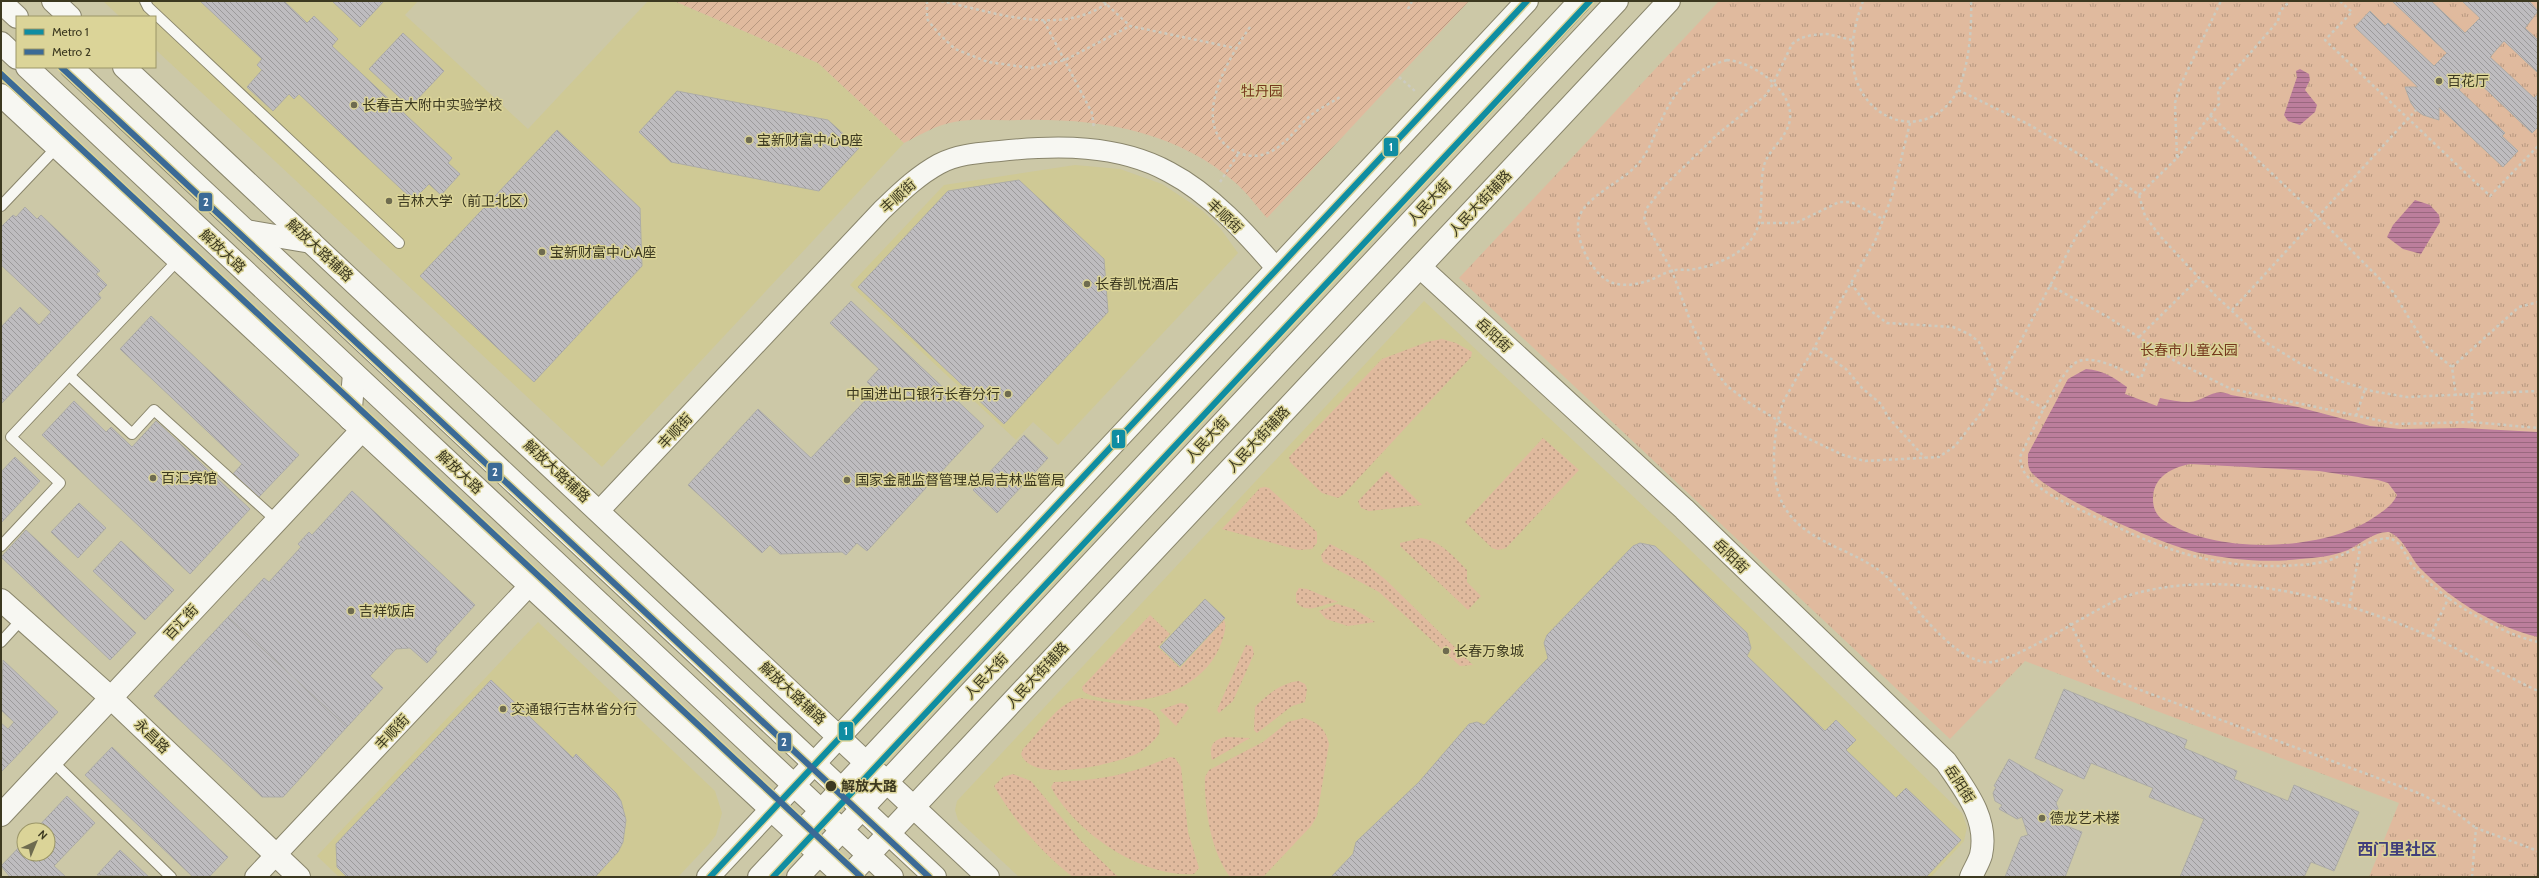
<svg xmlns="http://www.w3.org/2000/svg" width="2539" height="878" viewBox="0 0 2539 878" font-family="Cabin,'Noto Sans SC',sans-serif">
<defs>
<pattern id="grass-dots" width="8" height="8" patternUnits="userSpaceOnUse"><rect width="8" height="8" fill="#e0ba9e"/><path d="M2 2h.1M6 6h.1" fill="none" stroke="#b79880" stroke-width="1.8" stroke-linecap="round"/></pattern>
<pattern id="park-tufts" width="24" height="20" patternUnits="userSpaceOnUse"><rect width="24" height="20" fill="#e0ba9e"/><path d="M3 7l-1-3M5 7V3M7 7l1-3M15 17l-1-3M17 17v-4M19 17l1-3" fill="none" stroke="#b79880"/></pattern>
<pattern id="garden-furrows" width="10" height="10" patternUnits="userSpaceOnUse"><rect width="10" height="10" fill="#e0ba9e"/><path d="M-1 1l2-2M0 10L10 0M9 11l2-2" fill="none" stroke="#b79880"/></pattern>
<pattern id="water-rules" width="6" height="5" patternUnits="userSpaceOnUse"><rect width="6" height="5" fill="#bc7e9c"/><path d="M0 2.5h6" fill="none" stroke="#9a687f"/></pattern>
<pattern id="building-back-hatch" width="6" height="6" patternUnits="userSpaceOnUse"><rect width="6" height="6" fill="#bebcbf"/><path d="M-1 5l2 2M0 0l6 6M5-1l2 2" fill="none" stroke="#9c9a9b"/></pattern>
</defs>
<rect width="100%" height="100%" fill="#ccc8a7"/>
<g fill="#cfc995">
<path d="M103,1h315l-13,14 123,114 120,-128h26l144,62 86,80 -302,324 -447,-418v-32h-35z"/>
<path d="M1075,165l45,4 42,15 41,27 17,17 18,25 -180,192 -25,-23 -17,18 -166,-155 94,-100z"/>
<path d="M1424,301l259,242 279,270 5,14 -3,14 -33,36h-912l-61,-57 -3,-10 2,-9z"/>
<path d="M538,622l177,169 7,22 -6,22 -7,9 -31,33h-339l-22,-21z"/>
</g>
<g fill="url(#grass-dots)">
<path d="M1442,339l14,4 16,9 -1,5 -127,137 -6,4 -16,-5 -32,-31 -1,-5 93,-98 45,-17z"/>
<path d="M1543,438l36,32 -73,78 -8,2 -6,-2 -27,-26z"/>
<path d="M1387,471l35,34 -53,6 -8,-3 -3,-7z"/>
<path d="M1265,487l4,1 48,44v11l-5,6 -14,1 -76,-21 38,-41z"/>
<path d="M1421,538c20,3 32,18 46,32v12l14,14 -13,14 -68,-64v-3z"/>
<path d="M1330,544l31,16 25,20 87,85 -13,1 -81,-74 -56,-30 -2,-7z"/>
<path d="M1299,588l8,1 31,13c-15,1 -30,14 -42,0v-9z"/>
<path d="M1337,604l17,5 21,13 -27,4 -22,-7 -7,-8z"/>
<path d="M1150,615l20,19 -12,13 22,21 44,-48c3,7 0,14 -2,21 -15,46 -72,66 -116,58 -8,-2 -17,-3 -23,-8l-1,-4z"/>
<path d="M1246,645l6,1 2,8 -21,47 -14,12 -2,-3z"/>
<path d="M1299,681l6,3 2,5 -2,13 -13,4 -35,27 -3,-3 1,-23c11,-12 28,-25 44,-26z"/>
<path d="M1080,698l66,10c12,6 16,12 13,26 -6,8 -14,16 -23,20 -22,10 -104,31 -115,0l2,-5c16,-16 34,-46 57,-51z"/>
<path d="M1180,703l6,1 3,4 -13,18 -16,-16z"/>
<path d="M1304,718c14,4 22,11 25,26l-12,72 -6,10 -48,51h-33c-19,-25 -26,-69 -25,-100l4,-7 54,-28 25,-20z"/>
<path d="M1226,737l24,1 -38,22c-3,-14 0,-20 14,-23z"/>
<path d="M1170,757l5,1 6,9 7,65 11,36 -5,6c-53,4 -120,-43 -143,-87l3,-5c48,-2 71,-6 116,-25z"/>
<path d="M1013,774l18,7 50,60 37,36h-45c-33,-26 -58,-55 -79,-91l9,-9z"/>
</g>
<path fill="url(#park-tufts)" d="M1719,1h819v876h-169l30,-74 -374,-142 -75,78 -491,-461z"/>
<path fill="url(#garden-furrows)" d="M674,1h795l-202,217c-10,-11 -19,-24 -30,-34 -61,-54 -140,-66 -219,-64 -21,1 -44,-2 -64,2 -18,3 -34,13 -50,21l-86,-80z"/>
<g fill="url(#water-rules)" fill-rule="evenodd">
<path d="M2300,69l9,5 1,6 -5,10 12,15 -2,7 -15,13 -12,-4 -4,-6 13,-38 -1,-6z"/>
<path d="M2415,200l15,5 9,10 1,7 -19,32 -18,-5 -16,-12 6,-12z"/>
<path d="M2086,369c17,1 28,9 41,18l-2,7 32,12 3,-8c10,2 19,4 29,4 16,-1 25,-16 42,-7l67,12 72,19 30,3 63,-1 75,4v205c-42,-10 -85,-36 -116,-67 -12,-12 -17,-31 -33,-38 -14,-1 -29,12 -41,18 -15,6 -32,8 -48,9 -33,4 -68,1 -100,-6 -37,-8 -141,-53 -167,-79 -6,-6 -5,-12 -5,-20l40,-75zM2190,464l129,7 59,9 10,3 9,12c-4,10 -15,17 -24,23 -51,34 -158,37 -210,2 -7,-5 -10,-12 -10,-21 0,-22 18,-31 37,-35z"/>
</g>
<g fill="url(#building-back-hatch)" stroke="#adaca7">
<path d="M200,1h84l23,22 7,-7 24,23 -6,7 120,112 -4,5 12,11 -19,21 -12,-11 -16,16 -114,-106 -5,5 -5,-5 -16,17 -26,-24 15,-17 -5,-5 5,-6z"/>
<path d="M332,1h52l-24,26z"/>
<path d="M2392,1h39l34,32 15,-15 -18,-17h67l9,10 -13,17 13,12v33l-34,-32 -14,16 44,41 4,-4v33l-6,6 -60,-57 -13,14 46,43 -3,3 16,15 -15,16 -64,-60v13l-16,-5 -7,-5 -5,-7 -6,-16h13l-63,-60 15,-16 15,15 3,-3 46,43 13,-13z"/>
<path d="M403,33l41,38 -34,36 -41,-38z"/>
<path d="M677,91l151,29 31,28 -40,43 -148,-29 -32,-30z"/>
<path d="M557,130l83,78 2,58 -108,116 -114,-106z"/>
<path d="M1019,180l85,79 4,53 -104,112 -146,-137 90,-96z"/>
<path d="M25,207l12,12 4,-4 59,56 -4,3 11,11 -9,9 3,4 -100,106v-77l19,-20 19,18 12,-13 -50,-47v-38l12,-12 3,2z"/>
<path d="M851,301l133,125 -117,125 -10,-8 -11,12 -4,-3 -62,2 -10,-9 -8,8 -74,-68 70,-76 53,49 64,-68 -8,-8 12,-13 -49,-46z"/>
<path d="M151,316l148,139 -42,44 -25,-24 10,-11 -122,-115z"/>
<path d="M74,401l32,31 5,-5 21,20 24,-26 94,88 -60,65 -148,-139z"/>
<path d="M1024,435l24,23 -51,55 -24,-23z"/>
<path d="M15,457l25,24 -39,42v-51z"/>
<path d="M352,491l123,114 -40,44 2,3 -10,11 -17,-15 -14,1 -26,27 13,12 -36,39 -119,-110 36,-39 5,4 32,-35 -3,-3 11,-12 3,3z"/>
<path d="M79,503l27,25 -28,30 -27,-26z"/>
<path d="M26,530l110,103 -26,27 -109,-103z"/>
<path d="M121,541l53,49 -29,30 -52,-49z"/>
<path d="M1640,543l15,3 92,87 4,15 -4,8 78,75 11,-11 20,20 -10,10 50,48 10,-10 55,52 -35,37h-595l22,-23 3,-12 63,-60 50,-58 8,-2 7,3 64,-67 -4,-15 3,-8 86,-89z"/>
<path d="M1205,599l20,19 -45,48 -20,-19z"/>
<path d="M228,617l119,110 -64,70h-21l-108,-101z"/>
<path d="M3,660l55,52 -49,52 -8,-8v-33l7,6 6,-7 -13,-12z"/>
<path d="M491,680l82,78 3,-4 40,39 5,8 5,19 -3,22 -5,10 -23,25h-248l-10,-10 -1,-23z"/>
<path d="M2064,689l123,51 -3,8 53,23 -3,8 54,22 6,-16 65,27 -25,59 -23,-9 -7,15h-124l24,-58 -55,-22 4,-9 -62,-25 -7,16 -49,-21z"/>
<path d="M112,747l116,110 -19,20h-16l-108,-102z"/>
<path d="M1,756l8,8 -8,8z"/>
<path d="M2009,759l54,31 -7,13 8,22 18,7 -17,45h-60l16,-40 7,-2 -6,-18 -5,2 -18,-10 3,-4 -7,-4 -2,-8 3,-6 -2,-1z"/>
<path d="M67,796l28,27 -41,43 12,11h-56l-9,-11 23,-24v12h24v-24h-13z"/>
<path d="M120,850l29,27 -52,-2z"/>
</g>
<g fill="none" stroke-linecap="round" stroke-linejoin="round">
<g stroke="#89856b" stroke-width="12">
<g id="service">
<path d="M145,1l3,6 251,236"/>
<path d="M1,206l56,-59"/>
<path d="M70,376l62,58 22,-24 123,111"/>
<path d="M1,546l59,-63 -49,-46 167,-177"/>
<path d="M1,642l21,-23"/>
<path d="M51,760l120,117"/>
</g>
</g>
<g stroke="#89856b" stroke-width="22">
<g id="minor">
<path d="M599,511l283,-301c18,-17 35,-34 57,-46 19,-10 40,-11 61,-13 57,-6 118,-7 169,21 42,22 77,61 108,97"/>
<path d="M255,877l274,-291"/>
</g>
</g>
<g stroke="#89856b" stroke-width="24">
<g id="tertiary">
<path d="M53,1l17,16"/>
<path d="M124,67l864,810"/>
<path d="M1,95l843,782"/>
<path d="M1420,267l264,242 262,253c19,28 43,57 35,93 -2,7 -7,15 -10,22"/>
<path d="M1,600l109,97 189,180"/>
<path d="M1,815l361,-385"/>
</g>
</g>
<g stroke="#89856b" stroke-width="24">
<g id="secondary">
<path d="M708,877l819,-876"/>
<path d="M848,877l821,-876"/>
</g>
</g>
<g stroke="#89856b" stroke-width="24">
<g id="primary">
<path d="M1,2l16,15"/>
<path d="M1,43l16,15"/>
<path d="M27,67l865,810"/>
<path d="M71,67l864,810"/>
<path d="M246,231l65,11"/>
<path d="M350,419l4,-45"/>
<path d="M759,877l821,-876"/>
<path d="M798,877l819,-876"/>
</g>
</g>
<g stroke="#cccbc0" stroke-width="2.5" stroke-dasharray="3 3" stroke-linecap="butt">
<path d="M927,1v18l12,15 16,15 33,13 43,6 34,-8 65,-34"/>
<path d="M941,1c53,11 121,37 169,0"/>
<path d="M1103,1l27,25 105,22"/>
<path d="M1863,1c-9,25 -15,52 -7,78 14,43 65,59 95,22 18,-23 21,-72 20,-100"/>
<path d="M2340,1l12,11 -27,28 165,156 48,-50"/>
<path d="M1408,9l4,-8"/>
<path d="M1044,21l48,92 2,16"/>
<path d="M1250,27c-20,29 -61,95 -19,122 9,6 23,9 34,5 19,-6 32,-27 46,-39 9,-7 20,-12 29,-18"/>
<path d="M1852,40l-25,-6 -15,1 -11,3 -9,6 -18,38 -8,13 -47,38 -53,51 -20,25 -2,11 28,51 19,52 22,45 14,18 24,18 56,34 36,17 22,6 74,-4 16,-11 30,-38 92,-173 46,-53"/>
<path d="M1727,60c28,2 76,36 60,69 -7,15 -22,25 -24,41 -5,29 6,57 -21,79 -13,11 -36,19 -53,21 -5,0 -12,-1 -17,1 -10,2 -18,9 -28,11 -10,3 -21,4 -31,1 -20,-6 -40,-45 -34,-65 5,-20 42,-36 57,-52 12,-12 16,-26 23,-41 16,-35 30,-54 68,-65z"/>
<path d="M1399,77l16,14"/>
<path d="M1958,90l70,34 76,45 35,26 6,21 15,20 56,60 49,46 36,22 36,16 35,11 35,6 131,-6"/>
<path d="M2210,115l108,102 75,75 34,55 25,20 4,29"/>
<path d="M1910,123l-18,73 -17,45 -91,159c-11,29 -16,80 1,108 23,37 72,41 102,69 27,25 60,78 97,85 27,5 108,-54 143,-66 91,-29 209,0 295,37 40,16 77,40 116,58"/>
<path d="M2177,158l42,-54 -1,-14 60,-69 2,-10 10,-10"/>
<path d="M1220,182l18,-28"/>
<path d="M2139,195l38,-37 -2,-55 5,-17 41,-85"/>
<path d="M1761,223h35l43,-21h12l32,17"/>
<path d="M1851,283l20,28 16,12 66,4 16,7 10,8 20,42 46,25"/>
<path d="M2049,285l59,32 67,44 56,28 165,35 76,-2 66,6"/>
<path d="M2232,310l184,-200"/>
<path d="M2139,337l60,-59"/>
<path d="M2153,346l-12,32c-17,-6 -43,-23 -62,-17 -18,6 -50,77 -59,96 1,8 2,13 7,19 16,18 41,28 62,38 42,20 86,41 133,48 24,4 51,5 75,3 10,0 21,-2 30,-4 15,-4 52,-27 64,-22 12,3 16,22 24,30 30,32 81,63 123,73"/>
<path d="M1815,348l31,21 16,19 19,16 7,13 37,41"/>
<path d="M2452,367l67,-60 19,-5"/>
<path d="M2356,416l9,-27"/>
<path d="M2472,422v-27"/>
<path d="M2349,607l11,-58"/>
<path d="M2070,623l19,38 9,10 26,13 297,110 34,18 21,16"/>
<path d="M2430,637l19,-40"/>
<path d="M2472,877l4,-49 62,23"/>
</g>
<use href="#service" stroke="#f7f7f2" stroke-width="10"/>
<use href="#minor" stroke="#f7f7f2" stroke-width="20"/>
<use href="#tertiary" stroke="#f7f7f2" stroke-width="22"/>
<use href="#secondary" stroke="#f7f7f2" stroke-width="22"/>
<use href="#primary" stroke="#f7f7f2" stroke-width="22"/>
<g stroke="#dbd498" stroke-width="9">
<g id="metro-1">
<path d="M710,877l817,-876"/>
<path d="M773,877l817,-876"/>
</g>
</g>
<g stroke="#dbd498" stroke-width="9">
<g id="metro-2">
<path d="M61,67l868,810"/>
<path d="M1,74l860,803"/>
</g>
</g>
<use href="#metro-1" stroke="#0f8da2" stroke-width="6"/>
<use href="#metro-2" stroke="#3b6a96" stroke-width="6"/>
</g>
<g fill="#6e6b4f" stroke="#dbd498" stroke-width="1.5">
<circle cx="2439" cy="81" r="4"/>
<circle cx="354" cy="105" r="4"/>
<circle cx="749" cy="140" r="4"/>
<circle cx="389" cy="201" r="4"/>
<circle cx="542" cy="252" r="4"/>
<circle cx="1087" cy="284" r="4"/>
<circle cx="1008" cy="394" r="4"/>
<circle cx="153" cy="478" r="4"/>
<circle cx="847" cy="480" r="4"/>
<circle cx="351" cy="611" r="4"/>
<circle cx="1446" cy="651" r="4"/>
<circle cx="503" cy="709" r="4"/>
<circle cx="2042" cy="818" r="4"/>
</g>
<circle fill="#3c3920" stroke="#dbd498" stroke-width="1.5" cx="831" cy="786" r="6"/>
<g text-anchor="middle" stroke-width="3" stroke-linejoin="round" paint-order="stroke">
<g font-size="14" fill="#3c3920" stroke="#dbd498" text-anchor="start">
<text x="2447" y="86">百花厅</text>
<text x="362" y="110">长春吉大附中实验学校</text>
<text x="757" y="145">宝新财富中心B座</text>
<text x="397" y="206">吉林大学（前卫北区）</text>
<text x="550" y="257">宝新财富中心A座</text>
<text x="1095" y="289">长春凯悦酒店</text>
<text x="1000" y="399" text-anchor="end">中国进出口银行长春分行</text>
<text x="161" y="483">百汇宾馆</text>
<text x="855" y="485">国家金融监督管理总局吉林监管局</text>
<text x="359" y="616">吉祥饭店</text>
<text x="1454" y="656">长春万象城</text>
<text x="511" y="714">交通银行吉林省分行</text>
<text x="2050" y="823">德龙艺术楼</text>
</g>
<g font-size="14" fill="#75371c" stroke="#dbd498">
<text x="1262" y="96">牡丹园</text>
<text x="2189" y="355">长春市儿童公园</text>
</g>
<g font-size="14" fill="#3c3920" stroke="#dbd498">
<text transform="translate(898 196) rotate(-42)" y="5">丰顺街</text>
<text transform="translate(1429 202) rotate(-47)" y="5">人民大街</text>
<text transform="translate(1480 203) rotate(-47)" y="5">人民大街辅路</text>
<text transform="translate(1225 216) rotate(43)" y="5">丰顺街</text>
<text transform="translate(320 250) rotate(43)" y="5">解放大路辅路</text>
<text transform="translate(223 251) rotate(43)" y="5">解放大路</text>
<text transform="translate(1494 335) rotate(43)" y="5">岳阳街</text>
<text transform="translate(675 431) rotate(-47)" y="5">丰顺街</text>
<text transform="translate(1207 439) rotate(-47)" y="5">人民大街</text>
<text transform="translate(1258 439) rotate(-47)" y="5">人民大街辅路</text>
<text transform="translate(557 471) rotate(43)" y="5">解放大路辅路</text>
<text transform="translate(460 472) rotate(43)" y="5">解放大路</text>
<text transform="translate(1731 556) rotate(44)" y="5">岳阳街</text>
<text transform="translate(181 622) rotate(-47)" y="5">百汇街</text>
<text transform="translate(1037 675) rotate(-47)" y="5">人民大街辅路</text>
<text transform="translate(986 676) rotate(-47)" y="5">人民大街</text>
<text transform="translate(793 693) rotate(43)" y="5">解放大路辅路</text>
<text transform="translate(392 732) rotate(-47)" y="5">丰顺街</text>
<text transform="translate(152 736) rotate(44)" y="5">永昌路</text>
<text transform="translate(1960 784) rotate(57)" y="5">岳阳街</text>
</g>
<g font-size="14" font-weight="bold" fill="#3c3920" stroke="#dbd498" text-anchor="start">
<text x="841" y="791">解放大路</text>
</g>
<g font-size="16" font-weight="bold" fill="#403e7b" stroke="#dbd498">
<text x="2397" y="855">西门里社区</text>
</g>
</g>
<g stroke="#dbd498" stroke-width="1.5">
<rect x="1383" y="137" width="16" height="20" rx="4" fill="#0f8da2"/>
<rect x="198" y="192" width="15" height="20" rx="4" fill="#3b6a96"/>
<rect x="1111" y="429" width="15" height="20" rx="4" fill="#0f8da2"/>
<rect x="487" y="462" width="16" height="20" rx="4" fill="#3b6a96"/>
<rect x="838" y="721" width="16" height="20" rx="4" fill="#0f8da2"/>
<rect x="777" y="732" width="15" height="20" rx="4" fill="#3b6a96"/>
</g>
<g font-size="11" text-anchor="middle" font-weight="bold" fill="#fff">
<text x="1391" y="151">1</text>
<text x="206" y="206">2</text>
<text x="1118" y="443">1</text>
<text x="495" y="476">2</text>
<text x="846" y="735">1</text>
<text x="784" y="746">2</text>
</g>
<rect width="2539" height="878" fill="none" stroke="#3c3920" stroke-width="4"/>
<rect x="16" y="16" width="140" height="52" fill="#dbd498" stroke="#9b9668"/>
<rect x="24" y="29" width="20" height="6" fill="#0f8da2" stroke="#9b9668"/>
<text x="52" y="36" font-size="12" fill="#3c3920">Metro 1</text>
<rect x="24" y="49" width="20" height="6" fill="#3b6a96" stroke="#9b9668"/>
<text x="52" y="56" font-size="12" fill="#3c3920">Metro 2</text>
<g transform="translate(36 842) rotate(44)"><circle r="19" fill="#dbd498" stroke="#9b9668"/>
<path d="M0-3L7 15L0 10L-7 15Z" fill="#6e6b4f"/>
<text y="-6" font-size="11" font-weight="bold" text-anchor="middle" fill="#3c3920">N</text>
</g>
</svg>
